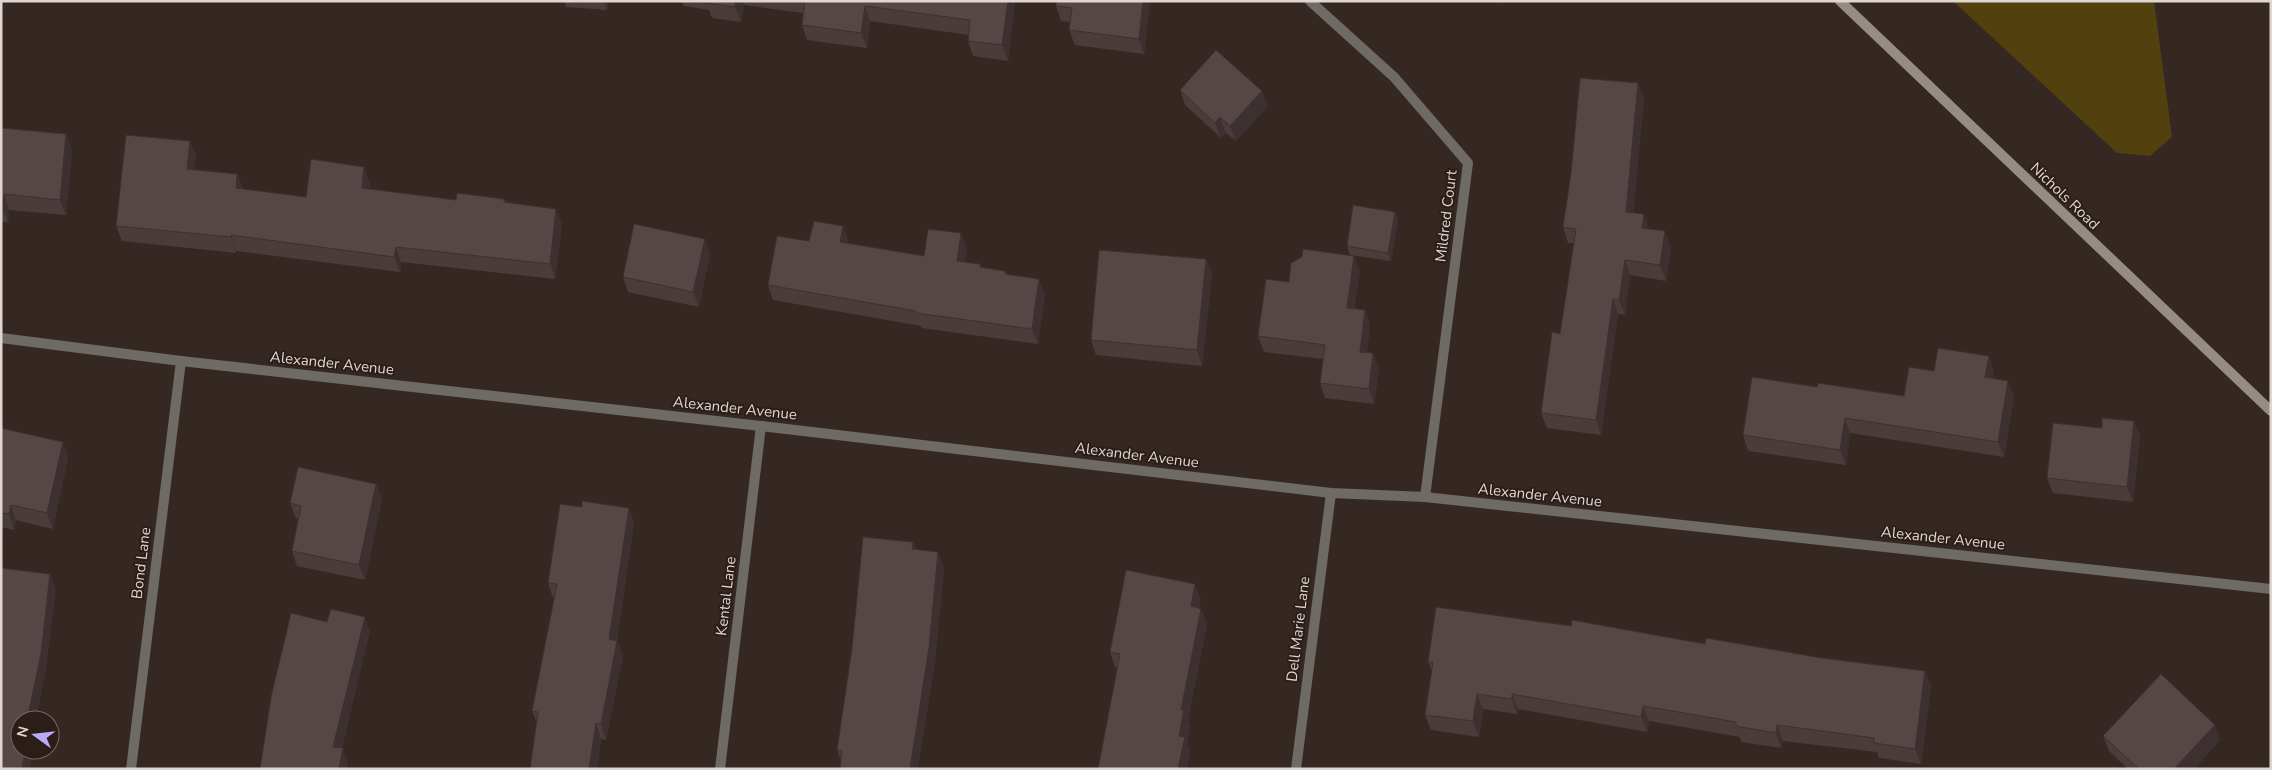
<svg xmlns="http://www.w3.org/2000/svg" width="2272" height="770" viewBox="0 0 2272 770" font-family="'Nunito Sans',sans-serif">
<rect width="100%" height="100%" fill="#352823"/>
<path fill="#53400f" d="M1953,1h201l18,136 -22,19 -33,-3z"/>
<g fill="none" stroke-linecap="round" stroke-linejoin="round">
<g stroke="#6f6a65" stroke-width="10">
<path d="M1310,1l84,76 74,86 -43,334"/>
<path d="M1,338l180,23 580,65 570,67 94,4 846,92"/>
<path d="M131,769l50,-408"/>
<path d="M720,769l41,-343"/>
<path d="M1296,769l35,-276"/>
</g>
<path stroke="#958d85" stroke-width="10" d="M1840,1l431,410"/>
</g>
<g fill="#4a3c3b">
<path d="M564,1h44l-1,9 -41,-3z"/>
<path d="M682,1h333l-7,60 -35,-5 -5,-15 1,-6 -99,-14 -3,27 -60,-8 -5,-15 1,-12 -59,-8 -3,17 -29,-4 -3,-8 -25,-4z"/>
<path d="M1056,1h94l-6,53 -69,-9 -6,-15 1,-8 -9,-1 -5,-15z"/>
<path d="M1180,90l88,16 -32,35 -10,-8 -5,5 -36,-33z"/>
<path d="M1644,99l-11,114 16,16 22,18 -5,34 -36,-6 -5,40 -7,-1 -17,121 -54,-7 -6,-15 19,-79 14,-91h-6l-5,-16z"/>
<path d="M1,128l71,21 -6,66 -57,-5 -1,12h-7z"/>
<path d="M190,141l6,16 -2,13 43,4 6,15 63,8 64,-15 -1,7 87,11 48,-1 2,3 56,22 -7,55 -154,-17 -1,10 -164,-21v2l-114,-12 -6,-15z"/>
<path d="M1395,212l3,8 -7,41 -41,-6 -3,-9z"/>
<path d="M843,226l5,15v2l76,13 43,-7 -2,13 15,2 2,4 23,3 2,3 38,20 -7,50 -116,-16 -1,-2 -148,-26 -5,-15 41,-44z"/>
<path d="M710,254l-11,53 -71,-15 -5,-15z"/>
<path d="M1206,259l6,15 -10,92 -106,-11 -5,-15z"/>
<path d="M1360,271l-6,37 11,2 5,15 -3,27 6,1 6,15 -5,36 -49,-6 -5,-15 3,-24 -59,-7 -6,-16z"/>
<path d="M1934,371h60l-1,7 21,18 -10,61 -154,-24 -4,32 -98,-14 -5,-16 74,-48 87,9z"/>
<path d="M2134,421l6,15 -7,66 -80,-9 -6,-15 55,-50z"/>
<path d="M1,428l62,14 5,15 -15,72 -37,-9 -2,10 -13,-3z"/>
<path d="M376,484l6,15 -17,81 -68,-14 -5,-15 6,-32 -2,-1 -6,-15z"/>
<path d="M582,507l47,1 5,15 -17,117 6,16 -17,84 -5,-1 -4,30h-67l7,-46 -5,-12 22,-113h-1l-5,-15z"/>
<path d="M913,542l3,7 28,18 -9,96 -94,98 -4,-11z"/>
<path d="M1201,599l-2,9 2,1 6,15 -19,96 2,6 -3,17 3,9 -3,17h-89l20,-101 -3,-1 -5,-15z"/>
<path d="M1571,626l354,45 6,15 -10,78 -42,-6 -2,-6 -94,-11 -2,7 -40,-6 -1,-5 -91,-16 -2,11 -129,-23 -1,5 -34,-5 -4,28 -48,-7 -6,-15 7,-44 -4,-9z"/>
<path d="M2215,725l5,15 -26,29h-66l-19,-18 -6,-15z"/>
</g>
<g fill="#3c3130">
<path d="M603,1h5l-1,9z"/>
<path d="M736,1h6l2,4 -3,17 -6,-15z"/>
<path d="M1008,1h7l-7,60 -6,-16z"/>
<path d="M1143,1h7l-6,53 -5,-15z"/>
<path d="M1496,1h5l-3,4z"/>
<path d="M865,6l5,15 -3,27 -6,-15z"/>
<path d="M1638,83l6,16 -12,128 -6,-15z"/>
<path d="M1262,91l6,15 -32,35 -6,-15z"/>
<path d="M1220,117l6,16 -5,5 -6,-15z"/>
<path d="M66,134l6,15 -6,66 -6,-15z"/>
<path d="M190,141l6,16 -3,27 -6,-15z"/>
<path d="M364,167l6,15 -3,21 -5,-15z"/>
<path d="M237,174l6,16 -7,-2z"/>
<path d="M4,194l5,16 -1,12 -6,-15z"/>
<path d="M556,209l6,15 -7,55 -5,-15z"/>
<path d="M1395,212l3,8 -7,41 -3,-8z"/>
<path d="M1644,214l6,16 -8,-2z"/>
<path d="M843,226l5,15 -2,16 -6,-15z"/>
<path d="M1665,231l6,16 -5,34 -6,-16z"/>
<path d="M961,233l6,16 -4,27 -6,-15z"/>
<path d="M231,235l5,16v2l-5,-16z"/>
<path d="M705,239l5,15 -11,53 -6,-15z"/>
<path d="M396,247l5,15 -1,10 -6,-15z"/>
<path d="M1354,256l6,15 -8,52 -5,-15z"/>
<path d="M1206,259l6,15 -10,92 -5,-16z"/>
<path d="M1625,260l5,15 -5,40 -6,-15z"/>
<path d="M1039,279l6,15 -7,50 -6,-15z"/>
<path d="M1613,299l5,15 -17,121 -5,-15z"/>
<path d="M1365,310l5,15 -5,42 -5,-15z"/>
<path d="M1373,353l6,15 -5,36 -5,-15z"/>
<path d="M1989,356l5,15 -3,21 -6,-15z"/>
<path d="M2008,381l6,15 -10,61 -6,-15z"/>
<path d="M1845,418l5,15 -4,32 -6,-15z"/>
<path d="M2134,421l6,15 -7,66 -6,-15z"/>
<path d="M63,442l5,15 -15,72 -6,-16z"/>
<path d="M376,484l6,15 -17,81 -6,-15z"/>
<path d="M11,505l5,15 -2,10 -5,-16z"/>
<path d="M629,508l5,15 -18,122 1,-4 6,15 -17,84 -5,-16 8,-85z"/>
<path d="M913,542l5,15 -6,-8z"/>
<path d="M938,552l6,15 -9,96 -17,106h-8z"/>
<path d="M50,574l6,15 -10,81 -10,50h-9z"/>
<path d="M1195,584l6,15 -5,23 -5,-16z"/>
<path d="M1201,609l6,15 -19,96 2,6 -3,17 3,9 -3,17h-9l3,-59z"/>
<path d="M365,617l5,15 -31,130 -6,-15z"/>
<path d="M1925,671l6,15 -10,78 -6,-15z"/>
<path d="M1477,694l6,15 -4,28 -6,-16z"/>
<path d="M1512,694l6,15 -1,5 -5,-15z"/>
<path d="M1643,706l6,15 -2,11 -6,-15z"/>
<path d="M596,723l5,16 -4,30h-8z"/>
<path d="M1777,725l6,16 -2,7 -5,-15z"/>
<path d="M2215,725l5,15 -26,29h-20z"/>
<path d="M343,748l5,15 -1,6h-8z"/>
<path d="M25,750h8v1l-3,18h-8z"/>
</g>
<g fill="#564645" stroke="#3c3130">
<path d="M707,1h29l-1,6 -29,-4z"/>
<path d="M805,1h203l-6,44 -34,-4 2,-21 -105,-14 -4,27 -59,-8z"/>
<path d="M1056,1h87l-4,38 -70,-9 3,-22 -16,-2z"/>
<path d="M1216,50l46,41 -32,35 -10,-9 -5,6 -35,-33z"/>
<path d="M1580,78l58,5 -12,129 18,2 -2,14 23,3 -5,34 -35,-5 -6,40 -6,-1 -17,121 -55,-7 11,-81 8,2 16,-105 -13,-2 8,-54z"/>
<path d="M1,128l65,6 -6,66 -56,-6 -2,13h-1z"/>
<path d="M126,135l64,6 -3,28 50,5 -1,14 70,9 5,-38 53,8 -2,21 94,12 1,-7 47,6v3l52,7 -6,55 -154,-17 -2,10 -163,-22v2l-115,-11z"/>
<path d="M1353,205l42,7 -7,41 -41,-7z"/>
<path d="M814,221l29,5 -3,16 84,14 4,-27 33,4 -4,28 23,3v3l25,4v3l34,5 -7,50 -116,-16v-2l-148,-26 9,-49 32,5z"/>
<path d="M634,224l71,15 -12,53 -70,-15z"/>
<path d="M1303,249l51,7 -7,52 18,2 -5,42 13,1 -4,36 -49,-6 5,-38 -67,-9 8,-57 23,3 2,-19 11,-6z"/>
<path d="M1099,250l107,9 -9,91 -106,-10z"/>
<path d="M1938,348l51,8 -4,21 23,4 -10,61 -153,-24 -5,32 -97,-15 9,-58 65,10 1,-4 86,13 5,-29 25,4z"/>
<path d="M2102,418l32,3 -7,66 -80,-9 6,-55 49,5z"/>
<path d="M1,428l62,14 -16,71 -36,-8 -2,9 -8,-1z"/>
<path d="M298,467l78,17 -17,81 -67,-14 9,-45 -11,-3z"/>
<path d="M582,501l47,7 -20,131 8,2 -16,83 -5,-1 -7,46h-59l8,-57 -6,-1 25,-127 -9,-1 12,-79 22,3z"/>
<path d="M863,537l50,5 -1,7 26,3 -9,96 -19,121h-70l2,-18 -5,-1 15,-102z"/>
<path d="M1,568l49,6 -9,80 -14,66h-7v30h5l-3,19h-21z"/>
<path d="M1126,570l69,14 -4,22 10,3 -20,101h3l-5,26 6,1 -7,32h-80l22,-115 -10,-2z"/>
<path d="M1436,607l135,19 1,-6 133,24 1,-6 116,20 103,13 -10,78 -41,-6v-5l-97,-13 -1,8 -40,-7v-4l-93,-16 -2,11 -129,-23v5l-35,-5 -4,27 -48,-6 8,-53h-5z"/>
<path d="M331,609l34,8 -32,130 10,1 -4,21h-79l11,-72 20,-84 36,9z"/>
<path d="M2161,674l54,51 -41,44h-35l-36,-33z"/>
</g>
<g text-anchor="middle" stroke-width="4" stroke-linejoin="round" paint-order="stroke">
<g font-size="15" fill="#dfd6d2" stroke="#2b1e19">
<text transform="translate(2065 196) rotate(44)" y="5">Nichols Road</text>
<text transform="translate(1446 216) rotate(-83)" y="5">Mildred Court</text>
<text transform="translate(332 363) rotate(6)" y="5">Alexander Avenue</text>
<text transform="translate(735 408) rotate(6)" y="5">Alexander Avenue</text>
<text transform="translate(1137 455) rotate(7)" y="5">Alexander Avenue</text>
<text transform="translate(1540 495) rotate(6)" y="5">Alexander Avenue</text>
<text transform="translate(1943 538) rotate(6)" y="5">Alexander Avenue</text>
<text transform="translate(141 563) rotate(-83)" y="5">Bond Lane</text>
<text transform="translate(726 596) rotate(-83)" y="5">Kental Lane</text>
<text transform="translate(1298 629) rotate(-83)" y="5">Dell Marie Lane</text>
</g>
</g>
<rect width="2272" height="770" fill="none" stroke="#dfd6d2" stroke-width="5"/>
<g transform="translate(35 735) rotate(285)"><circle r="24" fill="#2b1e19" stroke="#736863"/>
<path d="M0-4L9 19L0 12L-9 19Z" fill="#bbaaf6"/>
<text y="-8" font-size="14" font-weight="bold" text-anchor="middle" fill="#dfd6d2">N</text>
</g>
</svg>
